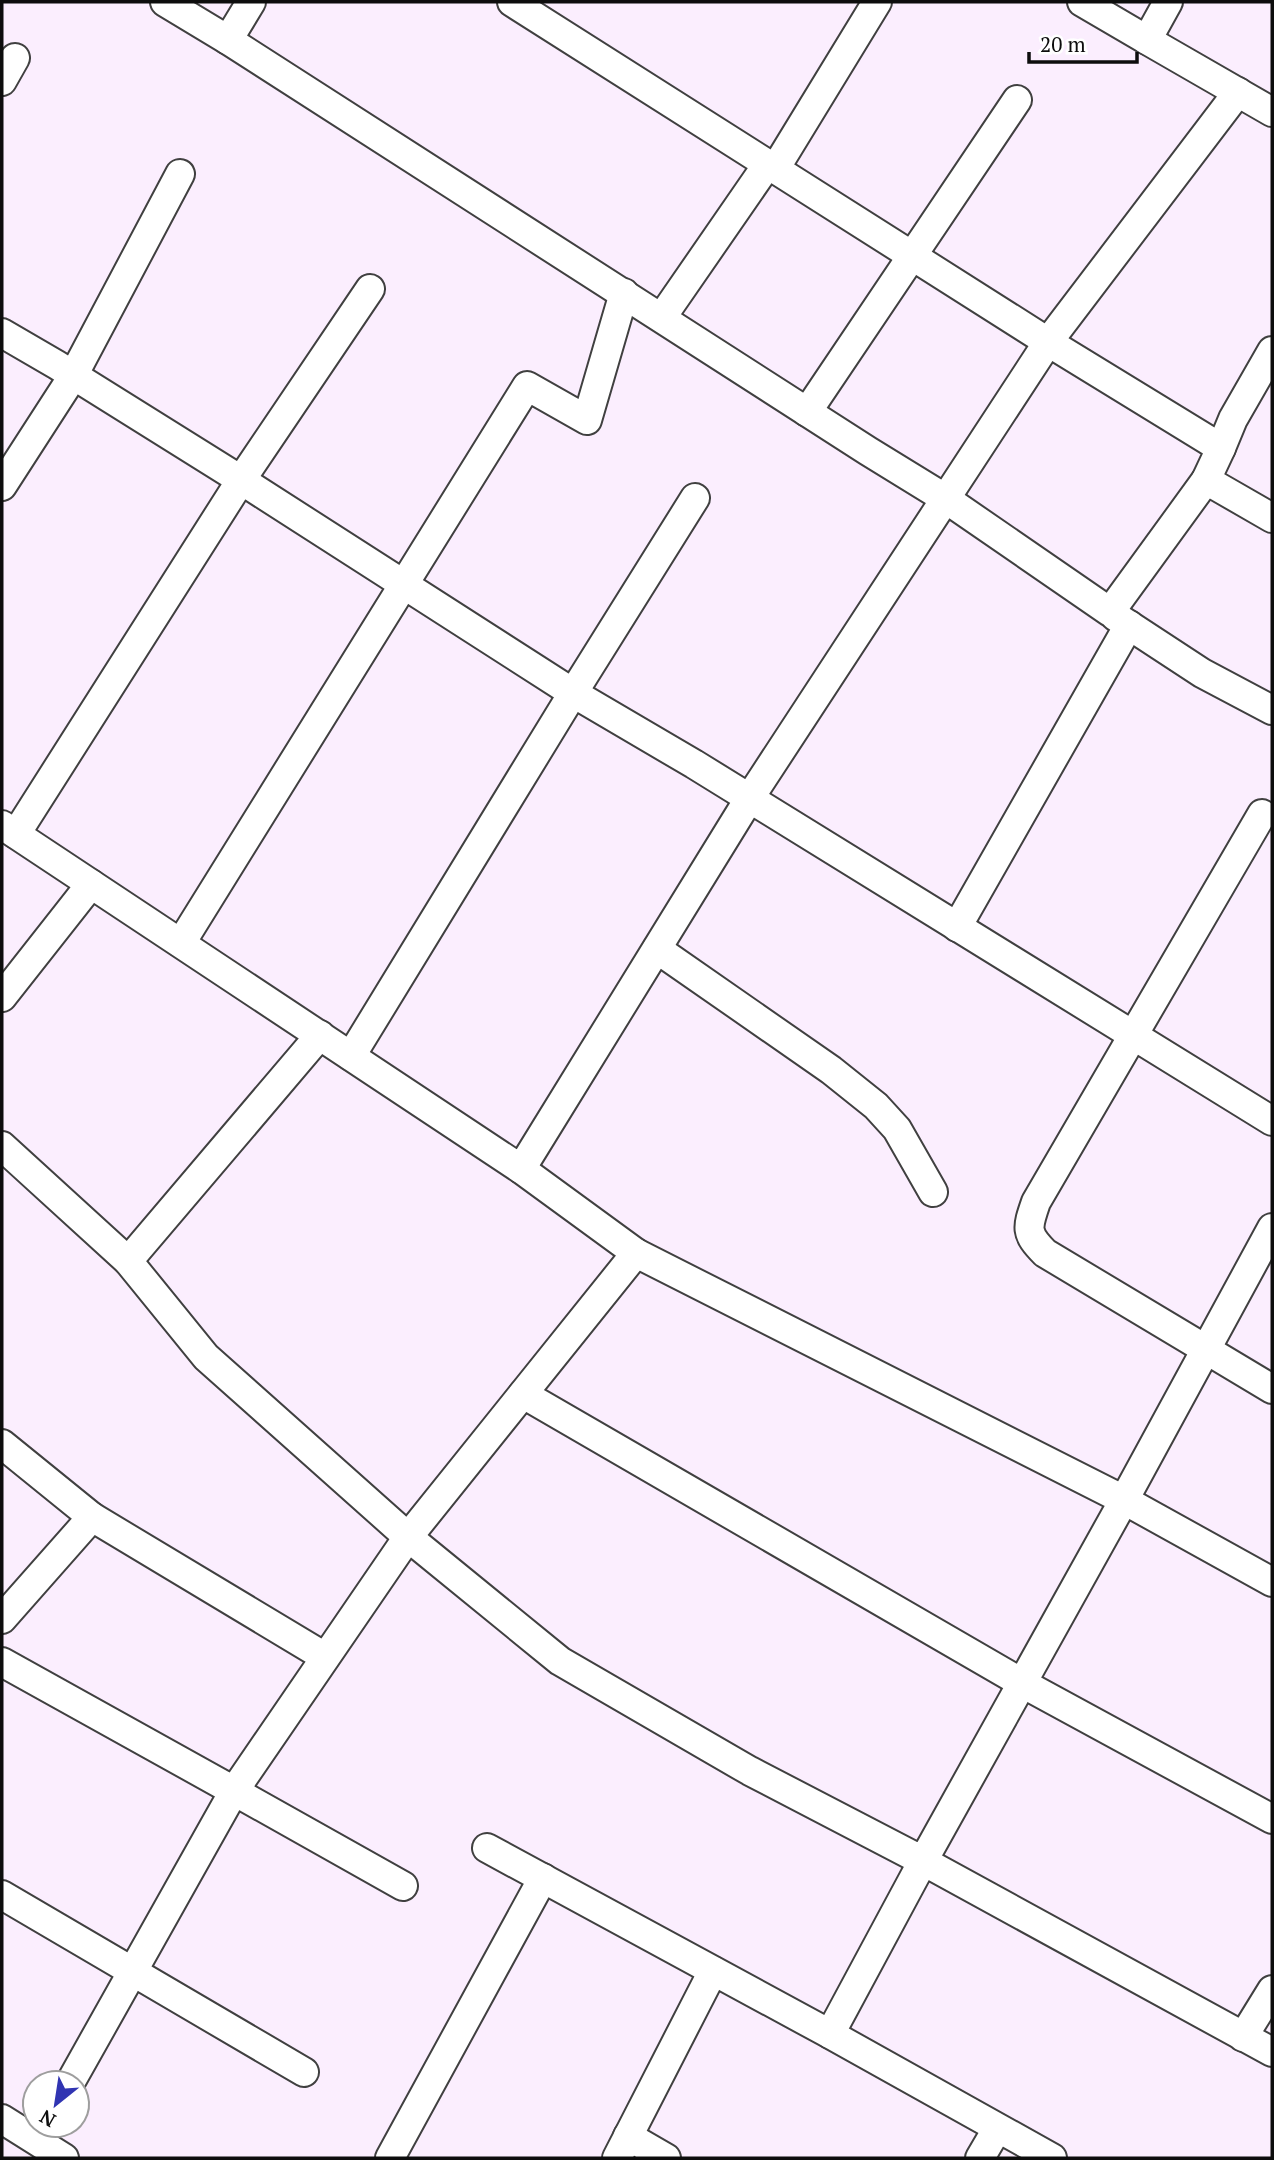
<svg xmlns="http://www.w3.org/2000/svg" width="1274" height="2160" viewBox="0 0 1274 2160" font-family="'PT Serif',serif">
<rect width="100%" height="100%" fill="#fbeefe"/>
<g fill="none" stroke-linecap="round" stroke-linejoin="round">
<g stroke="#404040" stroke-width="32">
<g id="street">
<path d="M165,2l63,38 23,-38"/>
<path d="M512,2l536,340 173,106 -15,32 66,38"/>
<path d="M1082,2l65,38 21,-38"/>
<path d="M228,40l640,411 78,48 164,113 96,-132"/>
<path d="M1147,40l125,72"/>
<path d="M2,81l13,-23"/>
<path d="M775,169l102,-167"/>
<path d="M662,317l105,-152"/>
<path d="M2,333l55,32 184,115 332,213 121,71 578,357"/>
<path d="M807,412l210,-312"/>
<path d="M1221,448l12,-29 39,-68"/>
<path d="M2,486l71,-110 107,-202"/>
<path d="M1115,616l87,57 70,37"/>
<path d="M1262,814l-226,388c-9,26 -11,31 9,51l227,136"/>
<path d="M2,825l519,344 228,-370 299,-457 190,-250"/>
<path d="M16,834l225,-354 129,-191"/>
<path d="M957,927l172,-302"/>
<path d="M181,943l346,-557 60,34 37,-127"/>
<path d="M657,949l174,121 45,36 21,23 36,63"/>
<path d="M2,997l89,-113"/>
<path d="M351,1056l222,-363 122,-195"/>
<path d="M2,1146l126,115 192,-226"/>
<path d="M1272,1228l-148,272 148,82"/>
<path d="M128,1261l78,96 202,180 228,-284 -115,-84"/>
<path d="M523,1394l499,289 250,136"/>
<path d="M2,1444l90,73 -90,102"/>
<path d="M92,1517l233,140"/>
<path d="M2,1662l232,129 174,-254 152,124 190,110 173,90 201,-361 -488,-247"/>
<path d="M487,1848l343,186 93,-173 349,191"/>
<path d="M2,1895l302,177"/>
<path d="M830,2034l222,124"/>
<path d="M1243,2037l29,-47"/>
<path d="M70,2083l164,-292 169,95"/>
<path d="M2,2119l62,39"/>
<path d="M628,2136l38,22"/>
<path d="M390,2158l153,-280"/>
<path d="M617,2158l96,-187"/>
<path d="M980,2158l17,-29"/>
</g>
</g>
<use href="#street" stroke="#fff" stroke-width="28"/>
</g>
<rect width="1274" height="2160" fill="none" stroke="#0d0d0d" stroke-width="7"/>
<g transform="translate(56 2104) rotate(210)"><circle r="33" fill="#ffffff" stroke="#9e9e9e" stroke-width="2"/>
<path d="M0-5L12 26L0 18L-12 26Z" fill="#3034b2"/>
<text y="-10" font-size="19" font-weight="bold" text-anchor="middle" fill="#0d0d0d">N</text>
</g>
<path d="M1029 52v10h108v-10" fill="none" stroke="#0d0d0d" stroke-width="3.5"/>
<text x="1040" y="52" font-size="21" fill="#0d0d0d" stroke="#ffffff" stroke-width="5" paint-order="stroke">20 m</text>
</svg>
